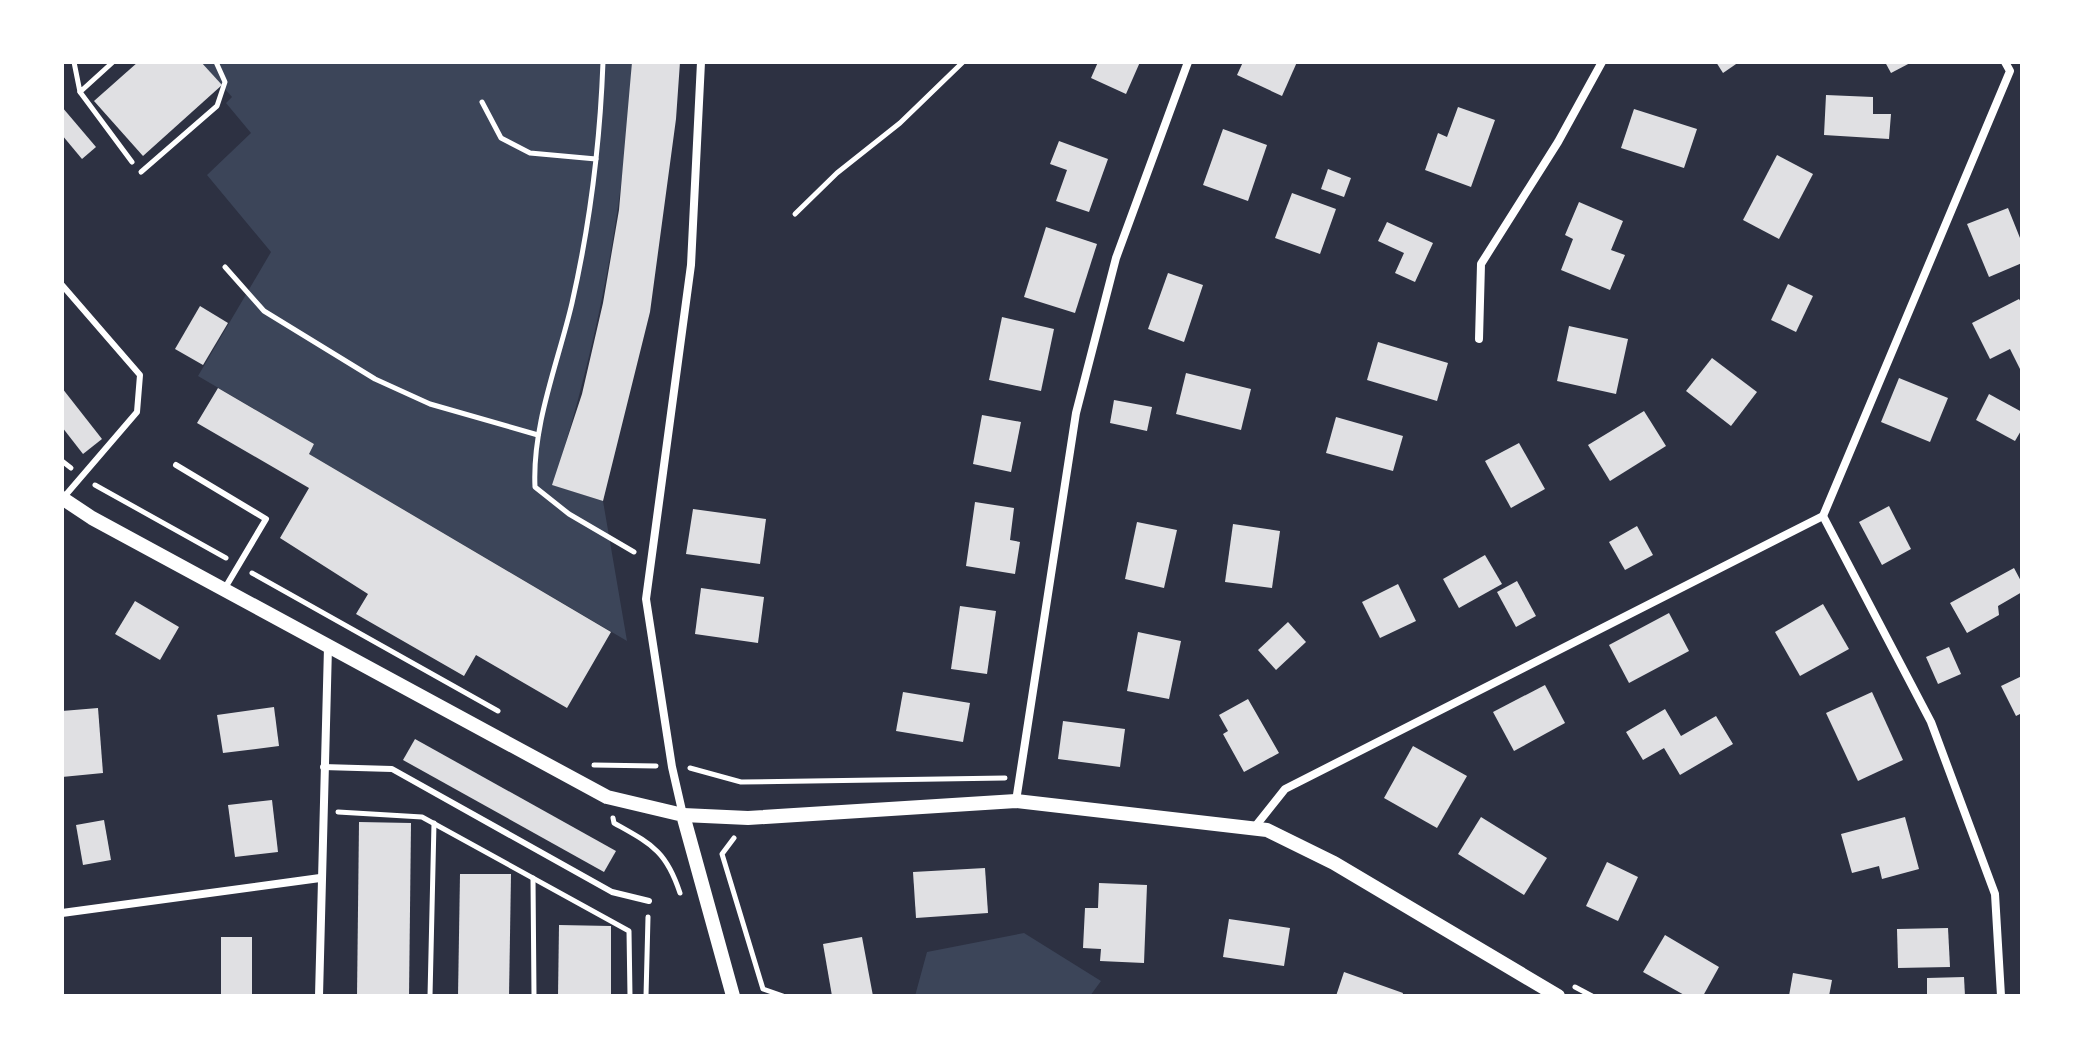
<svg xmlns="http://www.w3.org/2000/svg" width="2084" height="1058" viewBox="0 0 2084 1058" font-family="Raleway,sans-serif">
<rect width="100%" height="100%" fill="#2d3142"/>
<g fill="#3c4559">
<path d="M201,62h431c-7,146 -35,284 -79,423l50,16 24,140 -318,-187 5,-10 -116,-68 73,-124 -64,-77 44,-42 -25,-30 6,-6z"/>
<path d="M1024,933l77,48 -11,15h-175l12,-44z"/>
</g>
<g fill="#e0e0e3">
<path d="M138,62h63l21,23 -79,71 -49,-55z"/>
<path d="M632,62h48l-4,57 -26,193 -47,189 -51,-16 30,-91 21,-91 16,-93z"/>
<path d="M1098,62h42l-14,32 -35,-16z"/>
<path d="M1243,62h54l-15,34 -45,-21z"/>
<path d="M1716,62h23l-16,11z"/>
<path d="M1885,62h27l-21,11z"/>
<path d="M1826,95l47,2v17h18l-2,25 -65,-4z"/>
<path d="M62,107l34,40 -14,12 -20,-24z"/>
<path d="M1458,107l37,13 -24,67 -46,-17 13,-37 9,4z"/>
<path d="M1634,109l63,20 -13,39 -63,-20z"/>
<path d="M1223,129l44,16 -19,56 -45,-16z"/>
<path d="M1059,141l49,18 -19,53 -33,-11 11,-31 -17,-6z"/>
<path d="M1777,155l36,19 -34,65 -36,-19z"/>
<path d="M1328,169l23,9 -7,19 -23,-8z"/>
<path d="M1292,193l44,16 -16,45 -45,-16z"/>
<path d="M1579,202l44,19 -12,29 14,5 -15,35 -49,-20 12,-31 -8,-4z"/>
<path d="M2008,208l14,35v20l-33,14 -22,-53z"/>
<path d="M1387,222l46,21 -18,39 -20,-9 9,-20 -26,-12z"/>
<path d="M1046,227l51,17 -22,69 -51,-16z"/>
<path d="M1168,273l35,12 -19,57 -36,-13z"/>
<path d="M1788,284l25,12 -17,36 -25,-12z"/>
<path d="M2019,299l3,5v69l-12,-24 -20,10 -18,-36z"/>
<path d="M200,306l28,17 -25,42 -28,-16z"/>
<path d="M1002,317l52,12 -13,62 -52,-11z"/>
<path d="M1569,326l59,13 -12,55 -59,-13z"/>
<path d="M1378,342l70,21 -11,38 -70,-21z"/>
<path d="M1712,358l45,34 -26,34 -45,-35z"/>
<path d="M1186,373l65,16 -10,41 -65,-16z"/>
<path d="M1899,378l49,20 -18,44 -49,-20z"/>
<path d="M62,388l40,51 -19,15 -21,-27z"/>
<path d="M218,388l96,56 -5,10 302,178 -44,76 -91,-53 -12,21 -108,-62 12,-20 -88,-56 29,-50 -112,-65z"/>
<path d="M1989,394l33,18v17l-7,12 -39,-21z"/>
<path d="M1114,400l38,7 -5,24 -37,-8z"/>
<path d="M1644,411l22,35 -56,35 -22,-36z"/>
<path d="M982,415l39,7 -10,50 -38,-8z"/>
<path d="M1336,417l67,19 -10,35 -67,-18z"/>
<path d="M1519,443l26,46 -34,19 -26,-47z"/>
<path d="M975,502l39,6 -4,32 10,2 -5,32 -49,-8z"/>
<path d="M1889,506l22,43 -29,16 -23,-43z"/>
<path d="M693,509l73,10 -6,45 -74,-10z"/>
<path d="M1137,522l40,8 -13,58 -39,-9z"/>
<path d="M1233,524l47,7 -8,57 -47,-6z"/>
<path d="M1637,526l16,29 -28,15 -16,-28z"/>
<path d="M1485,555l17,29 -43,24 -16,-29z"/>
<path d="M2014,568l8,15v9l-24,14 1,9 -32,18 -17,-30z"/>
<path d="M1517,581l19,35 -20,11 -19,-35z"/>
<path d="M1398,584l18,37 -36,17 -18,-36z"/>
<path d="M701,588l63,9 -6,46 -63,-9z"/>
<path d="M135,601l44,26 -19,33 -45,-26z"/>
<path d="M1823,604l26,45 -49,27 -25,-44z"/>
<path d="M960,606l36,5 -9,63 -36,-5z"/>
<path d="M1669,613l20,38 -60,32 -20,-38z"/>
<path d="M1288,622l18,20 -30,28 -18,-20z"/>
<path d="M1138,632l43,9 -12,58 -42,-8z"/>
<path d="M1949,647l12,27 -23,10 -12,-27z"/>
<path d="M2022,676v37l-6,3 -15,-30z"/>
<path d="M1545,685l20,38 -51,28 -21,-39z"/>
<path d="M903,692l67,11 -7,39 -67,-11z"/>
<path d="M1872,692l31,68 -45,21 -32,-68z"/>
<path d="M1248,699l31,54 -35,19 -21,-38 5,-3 -9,-16z"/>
<path d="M274,707l5,39 -56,7 -6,-38z"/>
<path d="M98,708l5,65 -41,4v-66z"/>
<path d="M1665,709l16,27 35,-20 17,28 -53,31 -16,-27 -21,12 -17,-28z"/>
<path d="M1063,721l62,8 -5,38 -62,-8z"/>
<path d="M415,739l201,112 -12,21 -201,-112z"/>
<path d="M1413,746l54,30 -30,52 -53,-30z"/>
<path d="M272,800l6,52 -43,5 -7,-52z"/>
<path d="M1481,817l66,41 -23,37 -66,-41z"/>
<path d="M1905,817l14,52 -37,10 -3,-13 -27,7 -11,-39z"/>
<path d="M104,820l7,40 -28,5 -7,-40z"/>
<path d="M359,822l52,1 -2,173h-52z"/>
<path d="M1607,862l31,15 -20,44 -32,-15z"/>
<path d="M985,868l3,45 -72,5 -3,-46z"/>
<path d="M460,874h51l-2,122h-51z"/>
<path d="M1099,883l48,2 -3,78 -44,-2 1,-12 -18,-1 2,-40h13z"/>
<path d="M1229,919l61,9 -6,38 -61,-9z"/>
<path d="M559,925l52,1v70h-53z"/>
<path d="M1948,928l2,39 -52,1 -1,-39z"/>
<path d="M1665,935l54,32 -16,29h-17l-43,-24z"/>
<rect x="221" y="937" width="31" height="59"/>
<path d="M862,937l11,59h-41l-9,-52z"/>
<path d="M1344,972l59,21 -1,3h-66z"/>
<path d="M1793,973l39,7 -3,16h-40z"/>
<path d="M1964,977l1,19h-38v-18z"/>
</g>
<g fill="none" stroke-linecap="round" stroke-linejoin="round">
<g stroke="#fff" stroke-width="5">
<path d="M74,62l6,30 33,-30"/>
<path d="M603,62c-3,81 -13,162 -31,241 -14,60 -40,122 -37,184l34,27 65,38"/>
<path d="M80,92l52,70"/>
<path d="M482,102l19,36 29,15 66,6"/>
<path d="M141,172l76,-66 8,-24 -9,-20"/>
<path d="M795,214l42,-41 63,-50 63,-61"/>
<path d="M225,267l39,44 111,68 55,25 108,31"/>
<path d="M62,461l9,7"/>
<path d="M95,485l131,73"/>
<path d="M252,573l246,138"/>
<path d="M594,765l62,1"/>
<path d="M690,768l51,14 264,-4"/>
<path d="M338,812l84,5 207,114 1,65"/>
<path d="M613,818l1,5c37,21 52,27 66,70"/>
<path d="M734,838l-12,16 41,135 20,7"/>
<path d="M533,878l1,118"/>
<path d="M1575,987l17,9"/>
<path d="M430,996l4,-173"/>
<path d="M646,996l2,-79"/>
</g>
<g stroke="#fff" stroke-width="6">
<path d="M62,285l78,90 -3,37 -73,85"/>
<path d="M176,465l90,54 -41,69"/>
<path d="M323,767l69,2 220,123 37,9"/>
</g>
<g stroke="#fff" stroke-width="8">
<path d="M1479,339l2,-75 77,-122 44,-80"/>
<path d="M1823,516l108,206 64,172 6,102"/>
<path d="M1016,801l60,-388 40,-155 72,-196"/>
<path d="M683,815l-11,-48 -26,-168 45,-334 10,-203"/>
<path d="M1254,828l31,-39 538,-273 187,-445 -5,-9"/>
<path d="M62,913l258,-35"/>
<path d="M319,996l9,-349"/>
</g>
<g stroke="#fff" stroke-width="14">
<path d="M62,498l30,20 515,279 76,18 50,181"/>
<path d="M683,815l65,3 268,-17 251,29 67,33 224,133"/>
</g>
</g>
<rect width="2084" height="1058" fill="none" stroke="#ffffff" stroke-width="128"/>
</svg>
